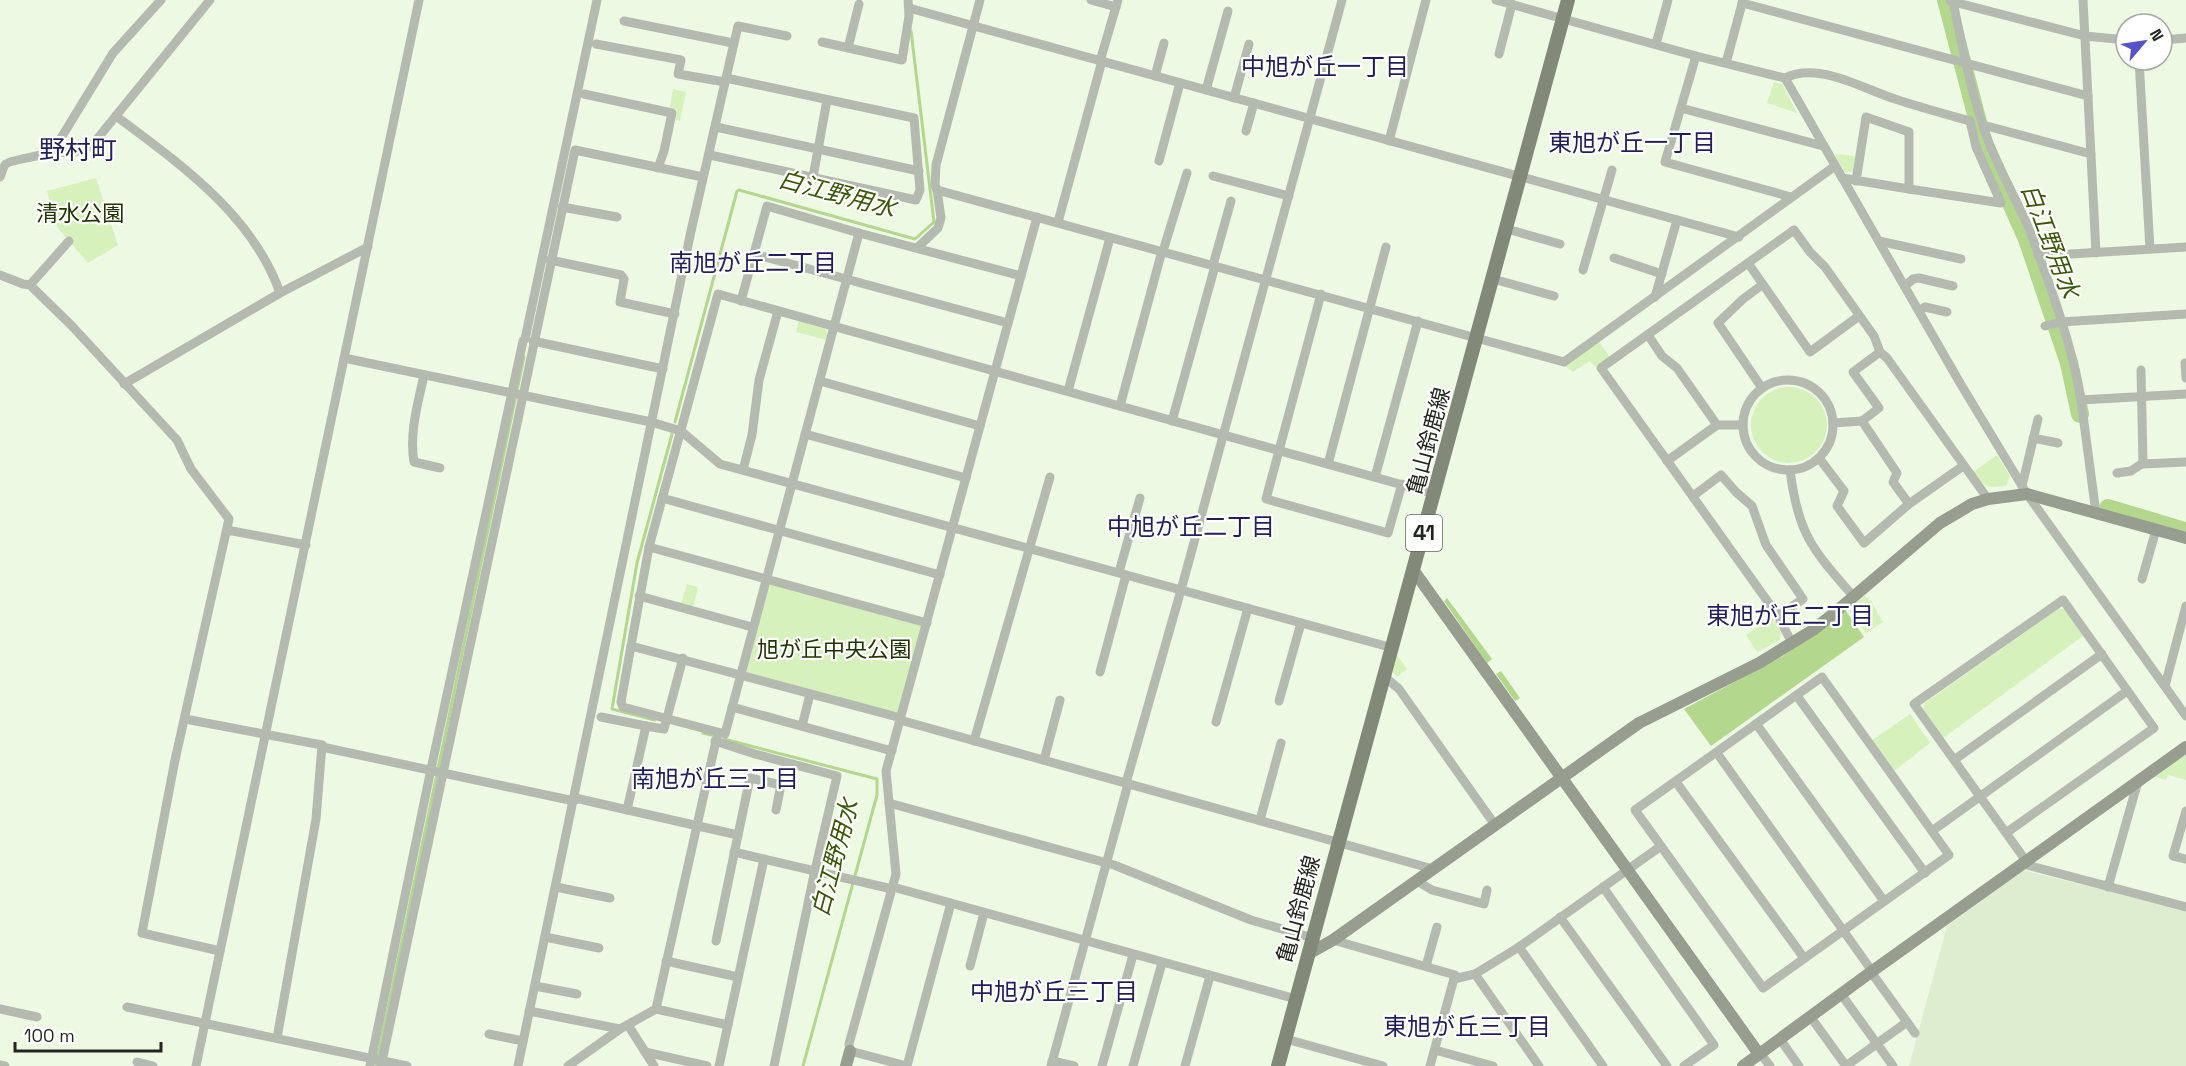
<svg xmlns="http://www.w3.org/2000/svg" width="2186" height="1066" viewBox="0 0 2186 1066" font-family="'Space Grotesk','Noto Sans JP',sans-serif">
<rect width="100%" height="100%" fill="#eef9e3"/>
<path fill="#deecd0" d="M2022,870l164,40v156h-277l38,-140z"/>
<g fill="#d6f1bb">
<path d="M1774,82l8,2 15,29 -30,-10z"/>
<path d="M673,89l13,3 -6,29 -4,-1 1,-10 -7,-3z"/>
<path d="M1835,154l20,2 -2,16h-9z"/>
<path d="M96,178l22,67 -30,18 -31,-36 -10,-36z"/>
<path d="M799,321l26,8 2,4 -1,7 -30,-8z"/>
<path d="M1599,342l11,15 -15,10 -5,-6 -17,11 -8,-6z"/>
<circle cx="1789" cy="425" r="38"/>
<path d="M1997,455l13,21 -4,10c-20,2 -21,2 -33,-14z"/>
<path d="M687,584l11,3 -5,20 -12,-3z"/>
<path d="M771,584l148,40 3,7 -23,81 -4,1 -148,-40 -1,-6 22,-80z"/>
<path d="M1865,596l6,5 12,21 -17,11 -18,-24z"/>
<path d="M2058,609h7l18,27 -140,102 -20,-29 2,-6z"/>
<path d="M1772,617l9,16 -1,7 -23,12 -11,-17z"/>
<path d="M1396,654l11,15 -10,8 -5,-6z"/>
<path d="M1910,714l20,29 -36,28 -23,-30z"/>
<path d="M2186,753v27l-18,-5 -2,5 -13,-4z"/>
</g>
<g fill="#b3d78d">
<path d="M1447,598l45,61 -5,4 -43,-62z"/>
<path d="M1846,611l18,26 -153,109 -27,-37 99,-53z"/>
<path d="M1501,671l19,27 -5,3 -19,-27z"/>
</g>
<g fill="none" stroke-linecap="round" stroke-linejoin="round">
<g stroke="#b3d78d" stroke-width="3">
<path d="M675,422l62,-231 2,-1 176,49 19,-17 -23,-191"/>
<path d="M655,720l-43,-11 25,-146 35,-129"/>
<path d="M703,733l8,2"/>
<path d="M724,739l153,40v16l-74,271"/>
<path d="M376,1066l148,-709"/>
</g>
<g stroke="#b3d78d" stroke-width="18">
<path d="M1946,0l37,141 44,98 42,124 11,51"/>
<path d="M2108,508l77,23"/>
</g>
<g stroke="#b5bab1" stroke-width="9">
<path d="M1091,0l25,7"/>
<path d="M1496,0l200,56 89,22c33,-17 78,11 110,21 24,8 50,15 75,22l6,26 25,56 -92,-14"/>
<path d="M2083,0l13,253"/>
<path d="M1950,1l135,35 41,4"/>
<path d="M1953,2c10,47 19,96 36,141 12,31 30,60 42,91 20,54 41,110 50,166l105,-6"/>
<path d="M1742,3l346,93"/>
<path d="M909,8l830,229"/>
<path d="M624,21l109,22"/>
<path d="M2162,40l24,-2"/>
<path d="M822,42l80,18 7,-44 -1,-16"/>
<path d="M596,44l85,16 -3,14 47,8"/>
<path d="M1656,44l12,-44"/>
<path d="M848,48l11,-44"/>
<path d="M1499,54l13,-50"/>
<path d="M1696,56l-31,106 126,35"/>
<path d="M2139,60l11,189"/>
<path d="M1100,61l18,-61"/>
<path d="M1726,63l17,-63"/>
<path d="M1155,76l9,-33"/>
<path d="M726,78l12,-52 49,10"/>
<path d="M1785,78l175,305 67,111 159,222"/>
<path d="M1206,90l22,-79"/>
<path d="M584,94l88,19 -8,38 -6,17"/>
<path d="M1234,98l15,-54"/>
<path d="M1681,108l142,38"/>
<path d="M116,116c64,48 137,99 164,177"/>
<path d="M1983,125l108,29"/>
<path d="M716,127l203,44"/>
<path d="M1246,131l8,-28"/>
<path d="M1389,141l37,-141"/>
<path d="M53,151c13,3 30,2 40,-7l117,-144"/>
<path d="M1159,161l21,-78"/>
<path d="M1213,176l76,20"/>
<path d="M0,177c2,-4 3,-11 6,-13 5,-5 36,-7 47,-13l60,-98 48,-53"/>
<path d="M813,177l14,-77"/>
<path d="M1842,178l67,11v-57l-43,-15 -10,64"/>
<path d="M937,190l627,172 271,-196"/>
<path d="M562,207l55,10"/>
<path d="M1058,222l44,-161"/>
<path d="M1507,229l53,15"/>
<path d="M1879,241l82,18"/>
<path d="M917,248l21,-20 3,-10 -4,-28 -2,-5 1,-20 44,-165"/>
<path d="M1163,251l24,-78"/>
<path d="M754,254l254,69"/>
<path d="M2038,256l148,-9"/>
<path d="M1614,258l48,16"/>
<path d="M550,260l71,15 3,4 -4,23 55,12"/>
<path d="M1748,263l62,89 49,-36"/>
<path d="M1213,265l18,-64"/>
<path d="M1583,270l29,-100"/>
<path d="M0,275l23,9 7,1 42,41 105,114 14,29 38,50 -54,241 -33,173 78,18"/>
<path d="M1493,279l61,17"/>
<path d="M30,285l39,-44"/>
<path d="M1905,286l8,-7 6,-1 34,8"/>
<path d="M1321,294l-55,205 122,34 14,-49"/>
<path d="M1655,297l22,-77"/>
<path d="M741,301l26,-95 92,27 162,43"/>
<path d="M1919,311l6,-4 22,5"/>
<path d="M2045,326l16,-4 125,-8"/>
<path d="M1648,335l14,21 15,12 40,57"/>
<path d="M533,341l130,28"/>
<path d="M344,358l307,64 30,9 39,33 673,184"/>
<path d="M2185,363l1,15"/>
<path d="M2141,370l2,94 43,-2"/>
<path d="M424,375c-6,28 -15,58 -10,87l26,6"/>
<circle cx="1788" cy="425" r="45"/>
<path d="M820,381l160,45"/>
<path d="M124,384l156,-91 88,-46"/>
<path d="M1762,388l-44,-65 25,-24 19,-14"/>
<path d="M1068,391l42,-153"/>
<path d="M2081,400l15,113"/>
<path d="M1120,406l42,-155"/>
<path d="M1172,421l43,-155"/>
<path d="M1862,421l17,-13 -26,-36 27,-20"/>
<path d="M805,434l161,44"/>
<path d="M2033,438l25,5"/>
<path d="M1819,458l25,33 -7,15 27,37 45,-39 -16,-22 4,-9 -35,-52 -29,2"/>
<path d="M1667,461l50,-36h26"/>
<path d="M1328,464l58,-217"/>
<path d="M743,470l9,-35 7,-55 19,-69"/>
<path d="M1790,470c8,65 23,80 64,127"/>
<path d="M2117,473l14,-2 12,-8"/>
<path d="M1375,477l43,-156"/>
<path d="M2022,486l16,-67"/>
<path d="M1693,496l28,-21 15,17 16,14 14,39 37,54 -25,17"/>
<path d="M662,498l278,77"/>
<path d="M1909,504l54,-38"/>
<path d="M227,530l79,15"/>
<path d="M649,547l278,76"/>
<path d="M1119,572l21,-74"/>
<path d="M2142,579l14,-49"/>
<path d="M639,596l113,31"/>
<path d="M1792,643l-14,-27 -177,-248 193,-138 16,22 15,15 49,69 6,16 7,6 101,141"/>
<path d="M631,646l-10,56 2,5 102,27 134,-501"/>
<path d="M1100,672l26,-97"/>
<path d="M1385,677l14,12 96,136"/>
<path d="M1822,677l127,178 -186,133 -128,-178z"/>
<path d="M2165,686l21,-80"/>
<path d="M1797,696l128,177"/>
<path d="M1279,701l22,-78"/>
<path d="M732,707l160,44"/>
<path d="M601,717l45,9"/>
<path d="M901,718l-270,-72 18,-99 69,-253 717,200"/>
<path d="M185,719l137,26 -6,74 -39,219"/>
<path d="M900,720l533,149"/>
<path d="M1216,722l32,-114"/>
<path d="M1757,725l127,176"/>
<path d="M802,726l8,-32"/>
<path d="M715,741l40,13 82,22 -22,94 -41,196"/>
<path d="M974,741l76,-264"/>
<path d="M322,747l252,54"/>
<path d="M1717,753l155,218"/>
<path d="M1044,760l16,-60"/>
<path d="M1954,760l148,-106"/>
<path d="M1676,782l128,176"/>
<path d="M1126,783l55,-193 161,-590"/>
<path d="M575,798l163,37 -22,106"/>
<path d="M889,803l225,62 137,55 62,18"/>
<path d="M627,810l19,-84 18,3 19,-71"/>
<path d="M2186,811l-13,45 13,3"/>
<path d="M1260,820l21,-77"/>
<path d="M1932,831l195,-140"/>
<path d="M2006,833l148,-105 -91,-128 -149,104 112,157"/>
<path d="M738,835l12,-57 31,7 -5,25"/>
<path d="M734,852l158,37"/>
<path d="M2023,864l163,43"/>
<path d="M1417,881l15,9 52,14 3,-14"/>
<path d="M556,887l54,11"/>
<path d="M893,887l403,112"/>
<path d="M1603,887l111,158 -30,21"/>
<path d="M2108,887l30,-106"/>
<path d="M1560,917l107,149"/>
<path d="M545,937l54,11"/>
<path d="M1333,940l122,35 -25,91"/>
<path d="M1519,947l84,119"/>
<path d="M666,961l72,16"/>
<path d="M970,966l14,-53"/>
<path d="M1426,966l11,-39"/>
<path d="M1871,972l44,61"/>
<path d="M1475,974l64,92"/>
<path d="M1454,979l21,-5 44,-27 142,-101"/>
<path d="M535,986l42,8"/>
<path d="M1841,994l52,72"/>
<path d="M127,1007l280,59"/>
<path d="M0,1009l37,8"/>
<path d="M656,1009l72,16"/>
<path d="M529,1011l91,18"/>
<path d="M1810,1016l36,50"/>
<path d="M628,1025l26,41"/>
<path d="M489,1034l34,7"/>
<path d="M1286,1039l97,27"/>
<path d="M1780,1039l19,27"/>
<path d="M1435,1050l58,16"/>
<path d="M645,1052l62,14"/>
<path d="M1760,1053l10,13"/>
<path d="M1052,1061l22,5"/>
<path d="M137,1062l16,4"/>
<path d="M0,1065l5,1"/>
<path d="M196,1066l223,-1066"/>
<path d="M370,1066l61,-297 92,-428 2,-2 72,-339"/>
<path d="M381,1066l194,-916 128,27"/>
<path d="M518,1066l173,-835 35,-153 188,40 6,72 -4,10 -206,-45"/>
<path d="M568,1066l52,-37 36,-20 61,-273"/>
<path d="M719,1066l45,-207"/>
<path d="M907,1066l-57,-15 -1,-7 47,-170 -10,-103 151,-554"/>
<path d="M907,1066l44,-163"/>
<path d="M1051,1066l77,-282"/>
<path d="M1102,1066l31,-111"/>
<path d="M1133,1066l29,-103"/>
<path d="M1185,1066l25,-90"/>
<path d="M1846,1066l61,-44"/>
</g>
<g stroke="#979e90" stroke-width="12">
<path d="M1414,571l345,483"/>
<path d="M1308,954l25,-14 306,-217 120,-60 54,-33 19,-15 108,-92 32,-19 16,-5 39,-5 159,44"/>
<path d="M846,1066l4,-15"/>
<path d="M1743,1066l128,-94 315,-225"/>
</g>
<path stroke="#818979" stroke-width="14" d="M1278,1066l290,-1066"/>
</g>
<g text-anchor="middle" stroke-width="4.5" stroke-linejoin="round" paint-order="stroke">
<rect fill="#fff" stroke="#656762" stroke-width="1.5" x="1406" y="515" width="36" height="36" rx="4.5"/>
<g font-size="21" font-weight="bold" fill="#23261f">
<text x="1424" y="540">41</text>
</g>
<g font-size="22" fill="#203500" stroke="#fff">
<text x="80" y="221">清水公園</text>
<text x="834" y="657">旭が丘中央公園</text>
</g>
<g font-size="22" fill="#23261f" stroke="#fff">
<text transform="translate(1428 441) rotate(-75)" y="8">亀山鈴鹿線</text>
<text transform="translate(1298 909) rotate(-75)" y="8">亀山鈴鹿線</text>
</g>
<g font-size="24" fill="#211f59" stroke="#fff">
<text x="1325" y="75">中旭が丘一丁目</text>
<text x="1632" y="151">東旭が丘一丁目</text>
<text x="753" y="271">南旭が丘二丁目</text>
<text x="1191" y="535">中旭が丘二丁目</text>
<text x="1790" y="624">東旭が丘二丁目</text>
<text x="715" y="787">南旭が丘三丁目</text>
<text x="1054" y="1000">中旭が丘三丁目</text>
<text x="1467" y="1035">東旭が丘三丁目</text>
</g>
<g font-size="24" font-style="italic" fill="#395704" stroke="#fff">
<text transform="translate(837 194) rotate(15)" y="8">白江野用水</text>
<text transform="translate(2050 241) rotate(69)" y="8">白江野用水</text>
<text transform="translate(835 858) rotate(-75)" y="8">白江野用水</text>
</g>
<g font-size="26" fill="#211f59" stroke="#fff">
<text x="78" y="159">野村町</text>
</g>
</g>
<g transform="translate(2144 42) rotate(61)"><circle r="28" fill="#ffffff" stroke="#a7a8a5" stroke-width="1.5"/>
<path d="M0-4.5L10 22L0 15L-10 22Z" fill="#5652c9"/>
<text y="-9" font-size="16" font-weight="bold" text-anchor="middle" fill="#23261f">N</text>
</g>
<path d="M15 1042v9h146v-9" fill="none" stroke="#23261f" stroke-width="3"/>
<text x="24" y="1042" font-size="18" fill="#23261f" stroke="#ffffff" stroke-width="4.5" paint-order="stroke">100 m</text>
</svg>
